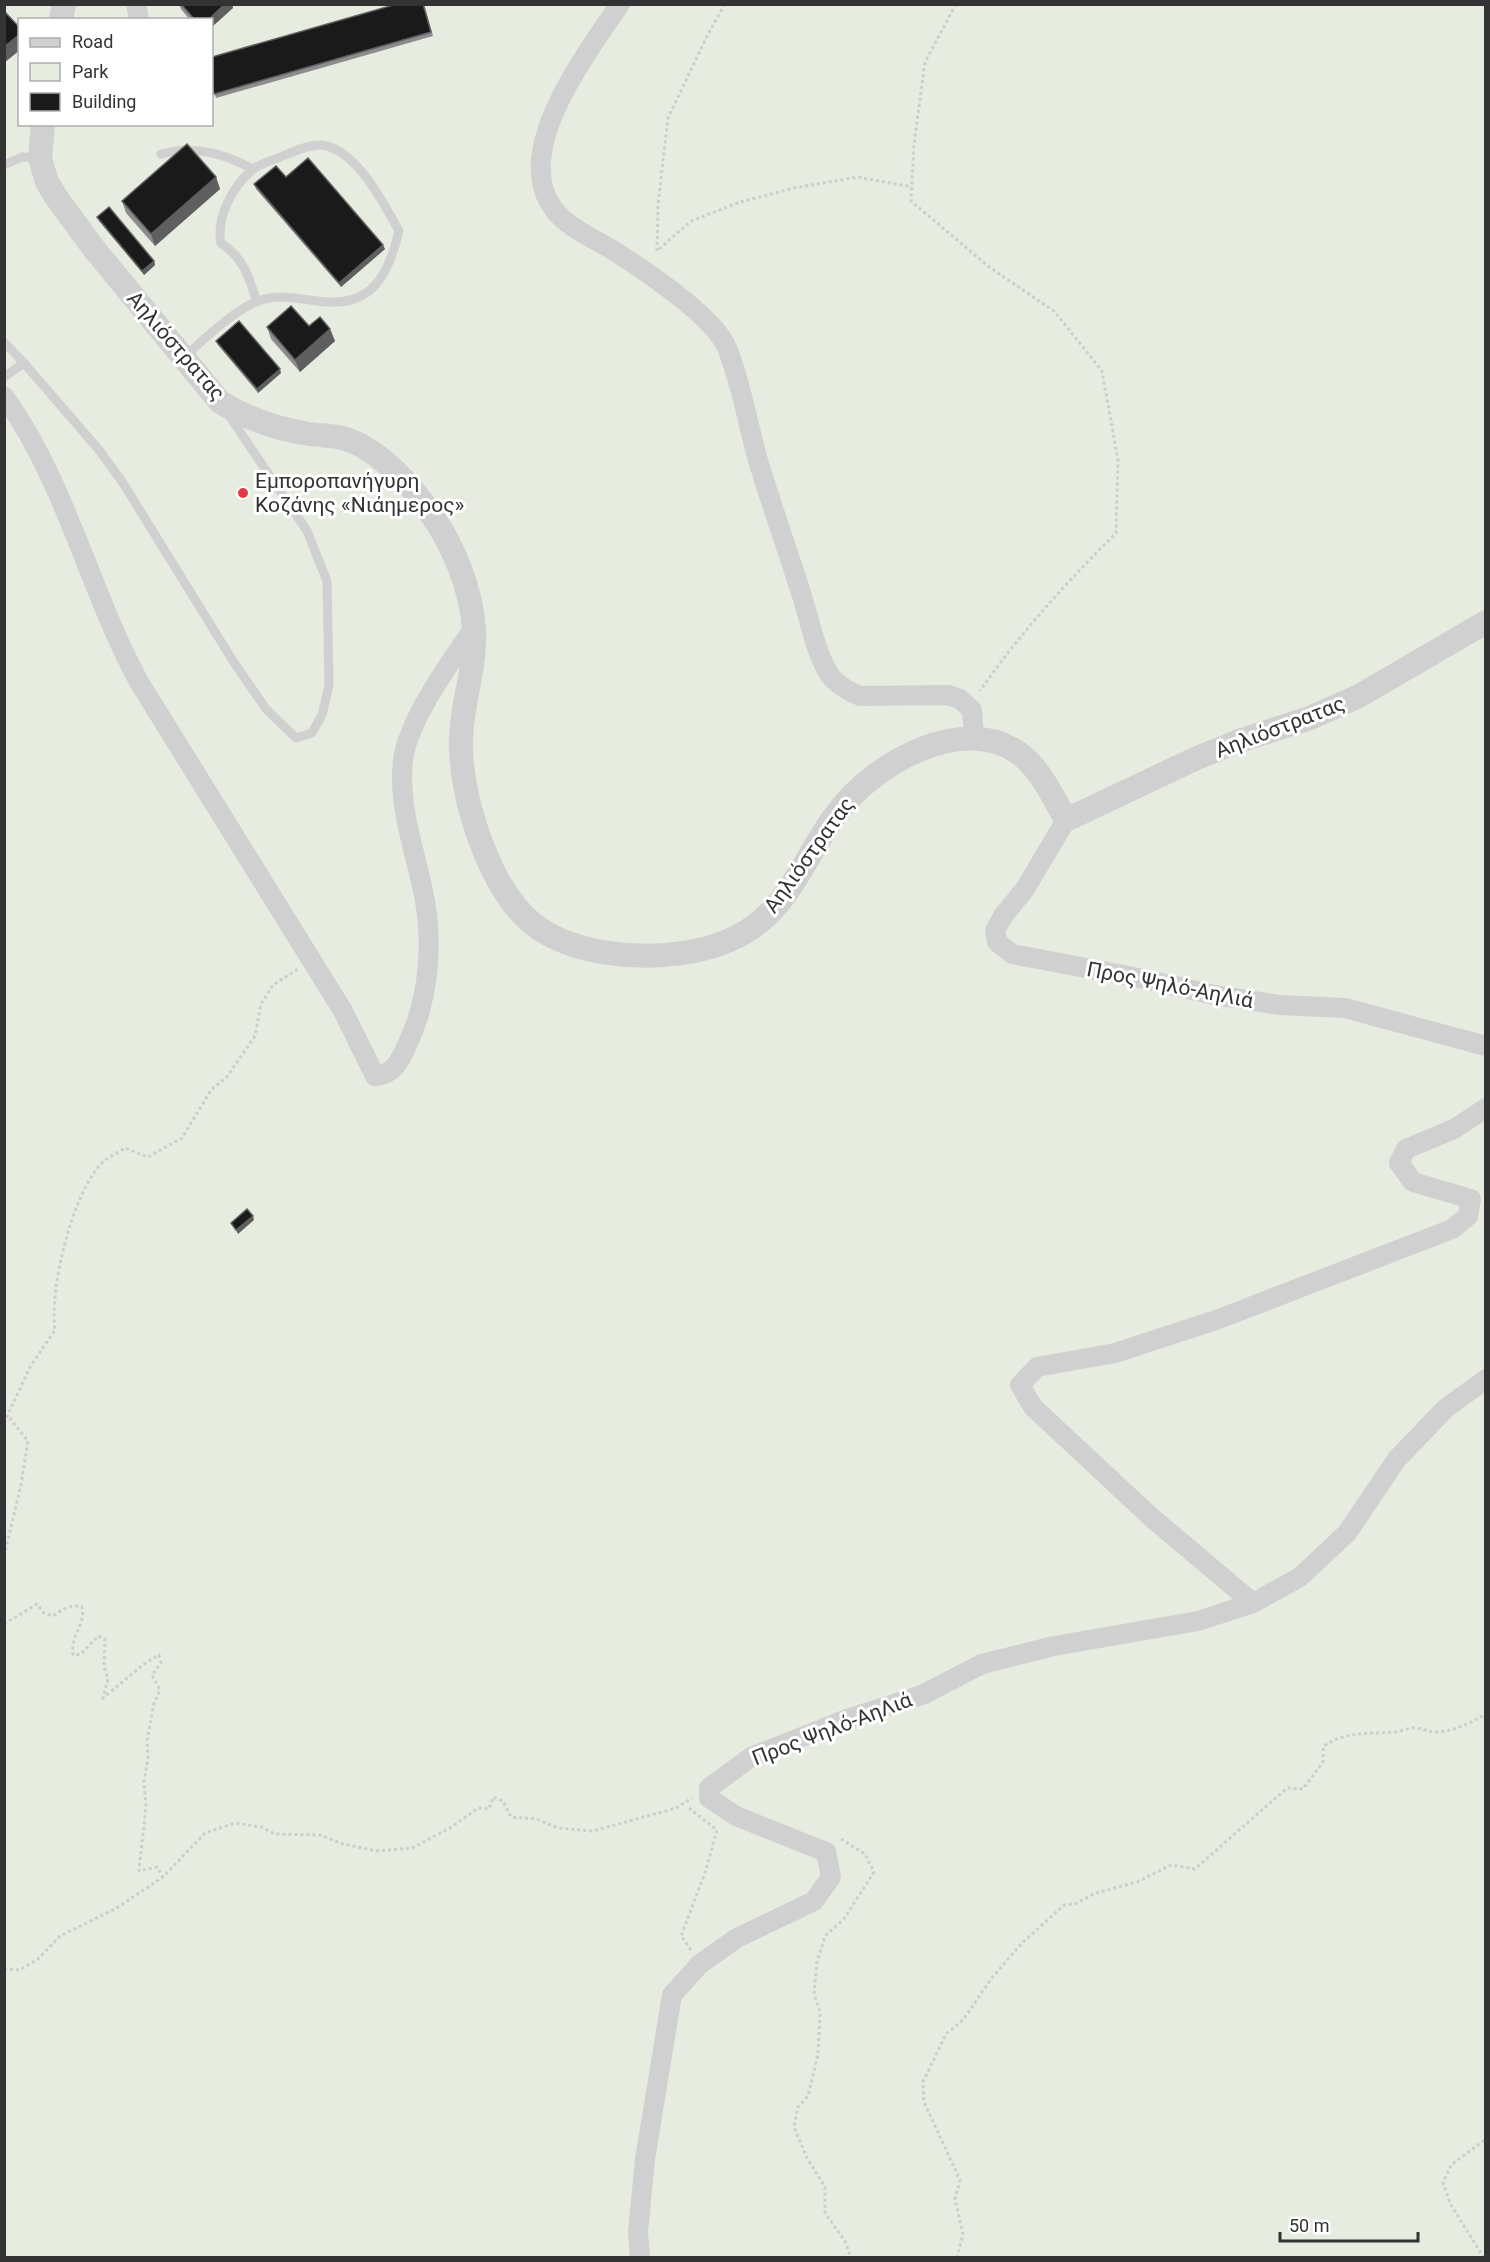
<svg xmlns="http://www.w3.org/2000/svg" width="1490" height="2262" viewBox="0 0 1490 2262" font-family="Roboto,sans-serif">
<rect width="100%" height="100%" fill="#fff"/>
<path fill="#e6ecdf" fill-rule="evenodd" d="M5,5h1480v2252l-1480,1zM20,20h192v104h-192z"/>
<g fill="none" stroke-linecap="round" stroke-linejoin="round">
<g stroke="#cdcdcd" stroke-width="3" stroke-dasharray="3 3" stroke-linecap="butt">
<path d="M725,4l-18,32 -39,82 -10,86 -1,47 34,-30 49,-19 54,-14 64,-11 54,10"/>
<path d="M956,4l-31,58 -11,82 -3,57 78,66 65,44 48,60 16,89 -2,73c-50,50 -96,100 -136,158"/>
<path d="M4,1423l26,-56 25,-37c-6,-40 17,-137 47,-167 6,-6 16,-10 23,-15l23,9 34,-19 29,-48 15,-12 29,-42 6,-32 12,-19 25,-16"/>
<path d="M4,1556l17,-71 7,-44 -19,-24"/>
<path d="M4,1624l33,-20 7,9 9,3c9,-7 19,-12 29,-9 4,17 -12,29 -9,48l8,-1 17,-18 7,3 -1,27 4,13 -5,19 41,-34 15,-9 2,8 -9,12 8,15 -6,13 -7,37 1,18 -4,24 2,24 -7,65 18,-4 6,10 42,-44 30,-10 26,4 14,7 45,1 23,9 34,7 35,-3 38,-20 28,-20 11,1 4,-12 10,4 8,16 25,2 22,9 35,3 83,-23 16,-10"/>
<path d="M841,1839l24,15 9,18 -30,47 -19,17 -8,26 -3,32 6,18 -2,42 -10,42 -10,11 -4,20 13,31 18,29v26l20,28 6,17"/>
<path d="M691,1950l-10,-14 24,-63 12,-43 -27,-21 2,-4"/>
<path d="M4,1969l16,1 18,-11 22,-23 55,-27 48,-32"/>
<path d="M957,2258l6,-24 -8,-35 5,-19 -36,-78 -1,-20 23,-48 17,-14 28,-41 31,-36 42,-38 11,-1 21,-11 41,-11 34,-17 24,4 92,-81 16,1 20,-27v-15c21,-16 45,-13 71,-15 7,0 15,-5 22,-4 9,1 14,5 23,4 18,-2 31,-9 47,-18"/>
<path d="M1484,2258l-33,-53 -8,-22 8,-18 35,-26"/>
</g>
<g stroke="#d0d0d0" stroke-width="9">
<path d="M161,154c33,-9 62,-1 92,15"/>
<path d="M4,165l18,-8 16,1"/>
<path d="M4,342l20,21"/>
<path d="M185,357c17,-17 51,-48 73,-56 20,-7 38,-3 59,0 54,8 71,-24 82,-70 -15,-27 -43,-83 -78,-86 -12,-1 -25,6 -36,10 -10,5 -25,8 -33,15 -20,17 -36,48 -31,73 24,17 27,32 36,59"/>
<path d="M4,377l20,-14 75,87 24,33 110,178 33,48 30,29 16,-5 10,-18 7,-30 -2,-104 -20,-50 -79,-117"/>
</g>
<g stroke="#d0d0d0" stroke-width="20">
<path d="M136,4l3,16"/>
<path d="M620,4c-31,45 -92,126 -77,183 9,34 40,46 68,62 30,19 103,67 116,99 14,35 20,72 30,109 14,47 31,95 46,142 7,23 15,63 30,80 8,8 17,13 27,17l88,-1 12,4 12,11 2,26"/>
<path d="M4,396c62,86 85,194 135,286l204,329 32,65c19,-1 26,-17 33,-33 22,-47 26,-106 14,-157 -9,-41 -24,-83 -19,-126 5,-40 48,-99 71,-132"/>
<path d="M1066,820l-41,69 -22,27 -8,15 2,11 15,12 132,25 70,16 65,10 66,3 141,38"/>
<path d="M1253,1603l-102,-86 -118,-110 -13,-22 17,-18 78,-14 104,-34 233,-90 16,-13 3,-17 -58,-17 -14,-19 7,-14 48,-20 32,-21"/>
<path d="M640,2258l-2,-26 7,-73 27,-164 28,-31 37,-26 77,-37 17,-24 -5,-25 -90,-36 -27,-18v-10l42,-31 96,-38 75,-24 60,-31 72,-18 144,-25 55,-18 47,-26 47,-44 50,-74 49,-51 40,-29"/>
</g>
<g stroke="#d0d0d0" stroke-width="24">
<path d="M61,20l3,-16"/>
<path d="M43,124l-3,34 7,24 9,15 39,53 125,152c28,17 56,27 89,32 14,2 27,1 40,6 32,12 61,44 80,71 24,33 43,79 45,120 2,39 -14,76 -13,115 0,53 29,144 72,178 19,15 46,24 69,28 48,8 110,4 151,-25 39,-27 56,-78 84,-114 36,-49 126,-101 183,-59 21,16 33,43 46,66l131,-62 42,-17 71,-23 49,-22 127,-74"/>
</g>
</g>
<g fill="#8c8c8c">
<path d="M179,4h53l1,4 -21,12h-22l-9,-11z"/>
<path d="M424,4l9,32 -217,62 -4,-13z"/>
<path d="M216,177l4,12 -65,57 -29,-33 -4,-12z"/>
<path d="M286,177l99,72 -44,38 -85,-98 -2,-5z"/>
<path d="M97,217l57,44 1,4 -11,10 -45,-54z"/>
<path d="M309,326l21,3 5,12 -35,31 -29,-33 -4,-12z"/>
<path d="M216,341l65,32 -23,20 -40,-48z"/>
</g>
<g fill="#5f5f5f">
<path d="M225,4h7l1,4 -21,19v-7h-4z"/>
<path d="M20,34v16l-16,13v-16z"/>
<path d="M216,177l4,12 -65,57 -4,-12z"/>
<path d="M383,245l2,4 -44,38 -2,-4z"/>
<path d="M154,261l1,4 -11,10 -2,-4z"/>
<path d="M330,329l5,12 -35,31 -5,-12z"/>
<path d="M280,369l1,4 -23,20 -1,-4z"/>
<path d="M253,1216l1,4 -16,14 -2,-4z"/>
</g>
<g fill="#1a1a1a" stroke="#5f5f5f" stroke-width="1.5">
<path d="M181,4h44l-17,16h-13z"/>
<path d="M397,4h26l8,28 -217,62 -2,-9v-28z"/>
<path d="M4,11l16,17v6l-16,13z"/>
<path d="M187,144l29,33 -65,57 -29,-33z"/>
<path d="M308,158l75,87 -44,38 -85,-99 22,-18 10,11z"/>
<path d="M109,207l45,54 -12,10 -45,-54z"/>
<path d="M291,306l18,20 11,-9 10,12 -35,31 -28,-33z"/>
<path d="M239,321l41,48 -23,20 -41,-48z"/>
<path d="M247,1209l6,7 -17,14 -5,-7z"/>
</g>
<circle fill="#e63946" stroke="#fff" stroke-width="2" cx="243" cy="493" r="6"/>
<g text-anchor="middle" stroke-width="6" stroke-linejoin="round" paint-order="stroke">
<g font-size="21" fill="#333" stroke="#fff">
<text transform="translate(176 346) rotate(49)" y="7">Αηλιόστρατας</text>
<text transform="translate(1280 727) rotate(-21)" y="7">Αηλιόστρατας</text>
<text transform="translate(809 855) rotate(-54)" y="7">Αηλιόστρατας</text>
<text transform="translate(1170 985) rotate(11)" y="7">Προς Ψηλό-ΑηΛιά</text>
<text transform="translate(832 1729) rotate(-21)" y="7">Προς Ψηλό-ΑηΛιά</text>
</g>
<g font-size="21" fill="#333" stroke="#fff" text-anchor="start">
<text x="255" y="488">Εμποροπανήγυρη<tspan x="255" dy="24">Κοζάνης «Νιάημερος»</tspan></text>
</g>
</g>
<rect width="1490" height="2262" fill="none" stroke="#333333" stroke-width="12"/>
<rect x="18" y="18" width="195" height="108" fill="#ffffff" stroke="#adadad" stroke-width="1.5"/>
<rect x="30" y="38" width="30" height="9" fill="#d0d0d0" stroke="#adadad" stroke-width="1.5"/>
<text x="72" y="48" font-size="18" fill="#333333">Road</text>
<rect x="30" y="63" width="30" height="18" fill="#e6ecdf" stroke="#adadad" stroke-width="1.5"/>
<text x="72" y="78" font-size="18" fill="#333333">Park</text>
<rect x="30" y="93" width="30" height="18" fill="#1a1a1a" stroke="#adadad" stroke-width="1.5"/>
<text x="72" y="108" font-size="18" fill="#333333">Building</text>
<path d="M1280 2232v9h138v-9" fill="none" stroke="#333333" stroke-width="3"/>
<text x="1289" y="2232" font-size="18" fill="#333333" stroke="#ffffff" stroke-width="4.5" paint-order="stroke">50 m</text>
</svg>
